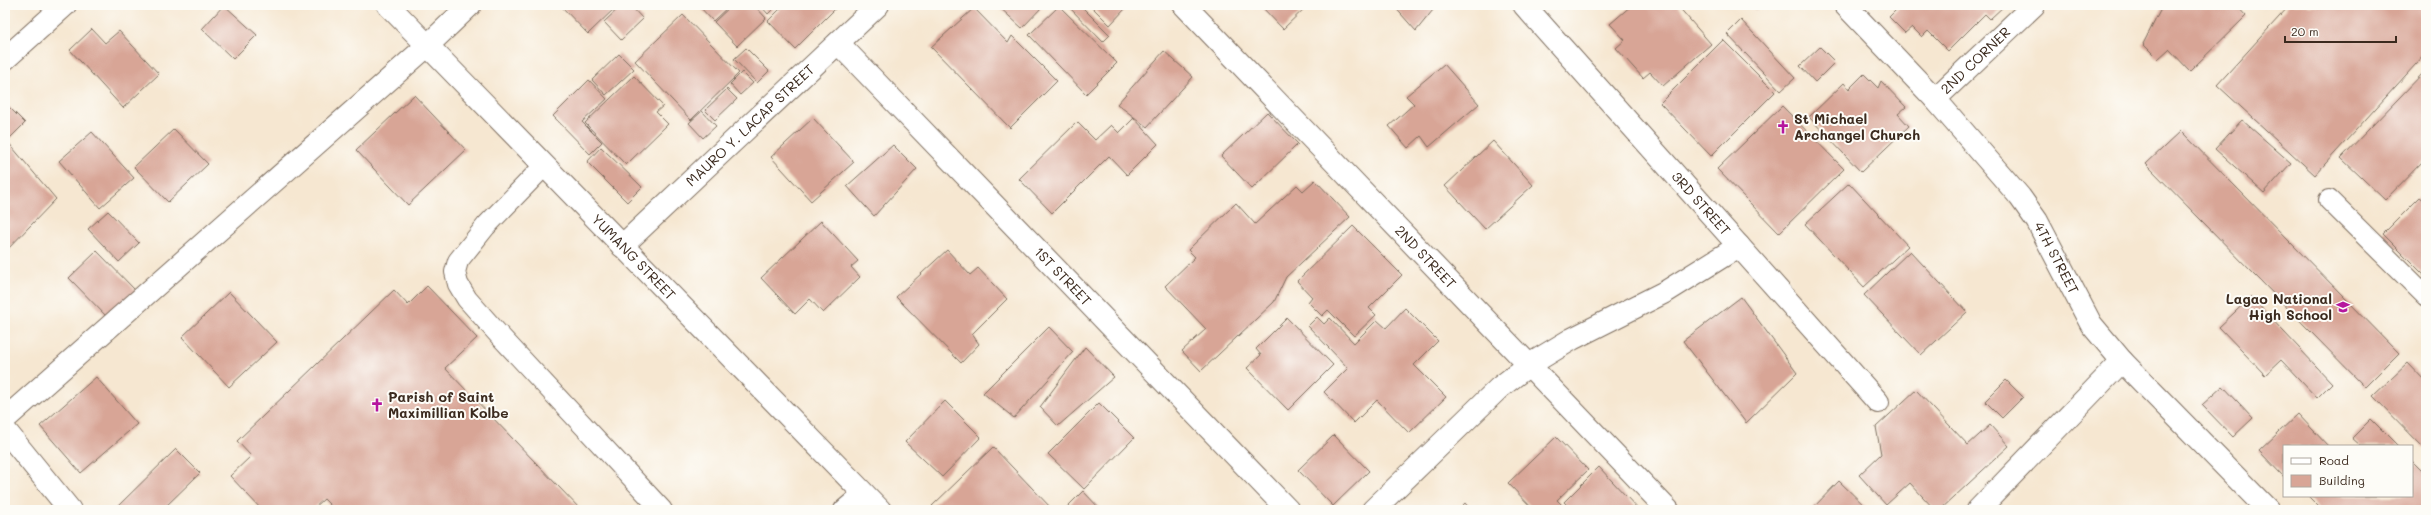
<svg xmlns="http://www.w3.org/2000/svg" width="2431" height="515" viewBox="0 0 2431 515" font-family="Mali,sans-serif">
<rect width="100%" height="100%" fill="#fdfcf7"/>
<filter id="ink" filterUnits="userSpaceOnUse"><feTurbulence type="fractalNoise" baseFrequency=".025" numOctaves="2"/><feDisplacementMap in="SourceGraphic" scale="8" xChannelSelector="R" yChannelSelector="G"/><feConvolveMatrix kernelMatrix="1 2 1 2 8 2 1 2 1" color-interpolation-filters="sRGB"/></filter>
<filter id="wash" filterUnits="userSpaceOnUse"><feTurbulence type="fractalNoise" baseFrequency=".012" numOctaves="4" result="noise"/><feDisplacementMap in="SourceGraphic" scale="16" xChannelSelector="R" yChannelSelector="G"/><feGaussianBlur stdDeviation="0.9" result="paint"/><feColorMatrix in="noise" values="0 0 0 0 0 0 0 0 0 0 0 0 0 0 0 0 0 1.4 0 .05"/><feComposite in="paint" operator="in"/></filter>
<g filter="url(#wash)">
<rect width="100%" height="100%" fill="#f6e7d1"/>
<g id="blocks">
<g fill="#d8a596">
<path d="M5,5h6l-5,5z"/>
<path d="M224,5l33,30 -24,24 -31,-30z"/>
<path d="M560,5h58l-30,29z"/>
<path d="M622,5h8l13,14 -22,21 -17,-18z"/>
<path d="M698,5h32l-17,16z"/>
<path d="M732,5h22l12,13 -29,28 -23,-24z"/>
<path d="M760,5h17l-9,9z"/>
<path d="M784,5h46l5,4 -40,40 -27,-28z"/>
<path d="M997,5h47l-22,23z"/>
<path d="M1067,5h13l30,30 -7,7z"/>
<path d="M1094,5h29l3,3 -16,17 -18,-18z"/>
<path d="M1260,5h48l-25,24z"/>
<path d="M1393,5h44l-21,26z"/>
<path d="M1632,5h45l34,39 -48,42 -13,-14 -7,6 -27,-30 9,-8 -15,-16z"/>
<path d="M1750,5h11l-5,5z"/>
<path d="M1901,5h104l-15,14 -5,-5 -37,37 -20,-20 -6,6 -10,-10 -7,6 -16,-16z"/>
<path d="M2163,5h73l10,11 -56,55 -21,-22 -11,10 -15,-15z"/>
<path d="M2290,5h136v48l-111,122 -98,-90z"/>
<path d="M1059,6l58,57 -31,31 -57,-59z"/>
<path d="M974,8l34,35 4,-7 45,45 -47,47 -79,-81z"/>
<path d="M683,15l56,58 -48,47 -56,-59z"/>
<path d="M1741,20l54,58 -14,13 -54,-57z"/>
<path d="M92,29l13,14 14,-12 40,43 -36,34 -53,-58z"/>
<path d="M1723,40l52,52 -64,64 -51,-53z"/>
<path d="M1820,47l15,15 -20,20 -15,-16z"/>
<path d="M746,48l23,23 -12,12 -23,-24z"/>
<path d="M1164,51l29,26 -46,50 -30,-23z"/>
<path d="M619,54l15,15 -28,26 -14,-15z"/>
<path d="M1444,64l35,40 -50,43 -8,-11 -13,12 -19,-22 25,-22 -8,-8z"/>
<path d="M2426,70v88l-41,42 -44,-42z"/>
<path d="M742,72l11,11 -13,12 -10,-11z"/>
<path d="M1864,74l14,14 3,-7 25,26 -8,7 11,12 -48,46 -52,-55 35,-34 5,6z"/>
<path d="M634,76l29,30 -7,6 12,12 -42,41 -41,-42z"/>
<path d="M589,80l18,19 -25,23 20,20 -12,12 -37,-38z"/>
<path d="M727,89l10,10 -22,21 -10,-10z"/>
<path d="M414,95l52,55 -58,55 -52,-55z"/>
<path d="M5,103l20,20 -18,18 49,58 -51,53z"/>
<path d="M1782,106l62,63 -65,64 -62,-64z"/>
<path d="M702,111l14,15 -13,12 -14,-15z"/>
<path d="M1267,112l31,32 -46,45 -31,-33z"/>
<path d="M813,118l41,44 -43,39 -40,-44z"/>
<path d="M1134,118l24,26 -31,31 -18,-19 -57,57 -33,-34 58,-57 18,18 16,-15 8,8z"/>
<path d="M2242,120l49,43 -27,30 -49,-44z"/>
<path d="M174,129l34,35 -40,38 -34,-35z"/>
<path d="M2181,131l218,222 -34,34 -219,-223z"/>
<path d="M92,132l42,46 -34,30 -41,-47z"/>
<path d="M1493,141l40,44 -48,44 -40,-43z"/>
<path d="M893,145l24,24 -43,47 -27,-30z"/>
<path d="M601,147l41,40 -15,15 -40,-40z"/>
<path d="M1315,180l35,37 -64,60 -12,25 -73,69 -19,-20 24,-22 -41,-43 30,-29 -7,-7 48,-47 19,21 42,-39 6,6z"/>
<path d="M1849,183l59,63 -44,41 -59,-63z"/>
<path d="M2420,197l6,5v75l-43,-43z"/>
<path d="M108,211l31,32 -20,19 -31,-33z"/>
<path d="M821,221l37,40 -7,6 9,10 -37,36 -13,-14 -15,15 -34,-36z"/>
<path d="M1353,226l49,49 -33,33 7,7 -22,21 -26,-26 -6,6 -14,-14 4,-5 -15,-16z"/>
<path d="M947,250l23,25 8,-7 29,31 -35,35 7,10 -18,19 -65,-66z"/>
<path d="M97,251l40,41 -28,27 -40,-41z"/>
<path d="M1910,251l57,61 -46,43 -57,-60z"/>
<path d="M427,286l50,52 -32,30 136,142h-246l-11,-11 -12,11h-50l-32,-34 21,-20 -14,-15 157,-151 14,15z"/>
<path d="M229,292l48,50 -48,45 -47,-50z"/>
<path d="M1741,297l56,76 -51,50 -63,-82z"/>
<path d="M2251,297l81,86 -15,15 -36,-38 -16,15 -46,-48z"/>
<path d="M1405,308l33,33 -24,24 32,32 -37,36 -32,-33 -23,23 -30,-31 24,-24 -40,-42 9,-9 7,7 6,-6 24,25 23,-23 9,8z"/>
<path d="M1287,318l46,47 -45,45 -41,-42 14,-13 -5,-6z"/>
<path d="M1049,327l24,25 -59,66 -31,-25z"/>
<path d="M1085,347l29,30 -56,49 -18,-19z"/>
<path d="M2408,363l18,19v68l-53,-54z"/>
<path d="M96,377l41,47 -56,49 -41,-47z"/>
<path d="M2006,380l17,17 -21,21 -17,-17z"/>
<path d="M2223,386l30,32 -20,19 -31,-32z"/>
<path d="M1916,390l52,55 22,-20 19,21 -69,64h-5l-25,-27 -24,22 -27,-30 22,-21 -5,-27z"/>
<path d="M945,401l36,36 -39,40 -37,-35z"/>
<path d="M1099,403l35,35 -50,51 -36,-35z"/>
<path d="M2298,414l30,32h-44v31l-25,-26z"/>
<path d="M2371,419l27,27h-37l-9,-8z"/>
<path d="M1334,435l35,36 -36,35 -35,-36z"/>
<path d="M1556,437l32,33 -31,30 6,6 -4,4h-25l-26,-27z"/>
<path d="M993,447l59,62 -1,1h-115l-4,-4z"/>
<path d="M176,449l24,24 -38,37h-48z"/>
<path d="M2412,461l14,14v35h-104l-14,-14h104z"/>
<path d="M1599,467l40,43h-67l-8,-8z"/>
<path d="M1839,481l30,29h-58z"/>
<path d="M1083,491l18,19h-37z"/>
<path d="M1465,503l6,7h-13z"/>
</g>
</g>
</g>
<g filter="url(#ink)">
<use href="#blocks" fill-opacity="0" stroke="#7c6c5d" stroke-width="1"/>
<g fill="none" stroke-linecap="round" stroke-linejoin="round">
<g stroke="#7c6c5d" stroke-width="22">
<g id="service">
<path d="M544,166l-58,60 -28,35 -3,11 3,12 9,15 33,37 162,174"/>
<path d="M2329,200l97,96"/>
<path d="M844,510l20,-17"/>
</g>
</g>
<g stroke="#7c6c5d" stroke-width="24">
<g id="minor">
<path id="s1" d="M1184,5l484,505"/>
<path id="s2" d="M1524,5l354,397"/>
<path id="s3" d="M1845,5l90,94 85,98 17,24 54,103 31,37 146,149"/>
<path id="s4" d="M838,43l450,467"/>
<path d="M5,59l60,-54"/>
<path id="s5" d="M1935,99l99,-94"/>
<path id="s6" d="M622,246l256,-241"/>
<path d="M5,419l422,-373 43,-41"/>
<path d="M5,430l65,80"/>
<path d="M1373,510l126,-122 30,-23 43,-26 95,-48 72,-45"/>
<path d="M1978,510l144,-149"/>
</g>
</g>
<g stroke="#7c6c5d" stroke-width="24">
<g id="secondary">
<path id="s7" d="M388,5l492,505"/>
</g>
</g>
<use href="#service" stroke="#fff" stroke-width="20"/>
<use href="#minor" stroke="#fff" stroke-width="22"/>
<use href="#secondary" stroke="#fff" stroke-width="22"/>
</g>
</g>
<defs>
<g id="church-bare" transform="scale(1.08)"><path d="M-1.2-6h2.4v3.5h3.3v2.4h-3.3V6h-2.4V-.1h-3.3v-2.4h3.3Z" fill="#b5179e" stroke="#fdfcf7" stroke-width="2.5" paint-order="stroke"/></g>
<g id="school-bare" transform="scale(1.08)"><path d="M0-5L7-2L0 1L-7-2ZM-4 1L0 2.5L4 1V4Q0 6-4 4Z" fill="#b5179e" stroke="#fdfcf7" stroke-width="2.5" paint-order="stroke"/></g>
</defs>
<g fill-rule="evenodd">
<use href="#church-bare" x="1783" y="127"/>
<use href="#school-bare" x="2343" y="307"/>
<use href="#church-bare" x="377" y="405"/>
</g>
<g text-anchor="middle" stroke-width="4" stroke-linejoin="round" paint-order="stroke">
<g font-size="14" fill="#3b2a1e" stroke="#fdfcf7">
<text dy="5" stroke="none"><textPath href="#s5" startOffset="56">2ND CORNER</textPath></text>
<text dy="5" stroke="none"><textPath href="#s6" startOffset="176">MAURO Y. LACAP STREET</textPath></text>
<text dy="5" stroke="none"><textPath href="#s2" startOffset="266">3RD STREET</textPath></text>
<text dy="5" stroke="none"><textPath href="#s1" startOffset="349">2ND STREET</textPath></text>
<text dy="5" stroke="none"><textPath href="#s7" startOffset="352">YUMANG STREET</textPath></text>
<text dy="5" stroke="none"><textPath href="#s3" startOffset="331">4TH STREET</textPath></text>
<text dy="5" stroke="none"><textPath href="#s4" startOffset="324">1ST STREET</textPath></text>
</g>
<g font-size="14" font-weight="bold" fill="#3b2a1e" stroke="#fdfcf7" text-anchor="start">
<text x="1794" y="124">St Michael<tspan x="1794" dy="16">Archangel Church</tspan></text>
<text x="2332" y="304" text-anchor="end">Lagao National<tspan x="2332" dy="16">High School</tspan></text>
<text x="388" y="402">Parish of Saint<tspan x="388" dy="16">Maximillian Kolbe</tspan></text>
</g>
</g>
<rect width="2431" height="515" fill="none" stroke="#fdfcf7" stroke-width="20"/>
<rect x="2283" y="445" width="130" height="52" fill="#fdfcf7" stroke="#afa8a0"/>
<rect x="2291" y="458" width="20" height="6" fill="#ffffff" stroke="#afa8a0"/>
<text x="2319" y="465" font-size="12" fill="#3b2a1e">Road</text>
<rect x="2291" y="475" width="20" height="12" fill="#d8a596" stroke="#afa8a0"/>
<text x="2319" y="485" font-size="12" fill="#3b2a1e">Building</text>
<path d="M2285 36v6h111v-6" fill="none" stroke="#3b2a1e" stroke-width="2"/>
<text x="2291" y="36" font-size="12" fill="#3b2a1e" stroke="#fdfcf7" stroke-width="3" paint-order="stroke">20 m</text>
</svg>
